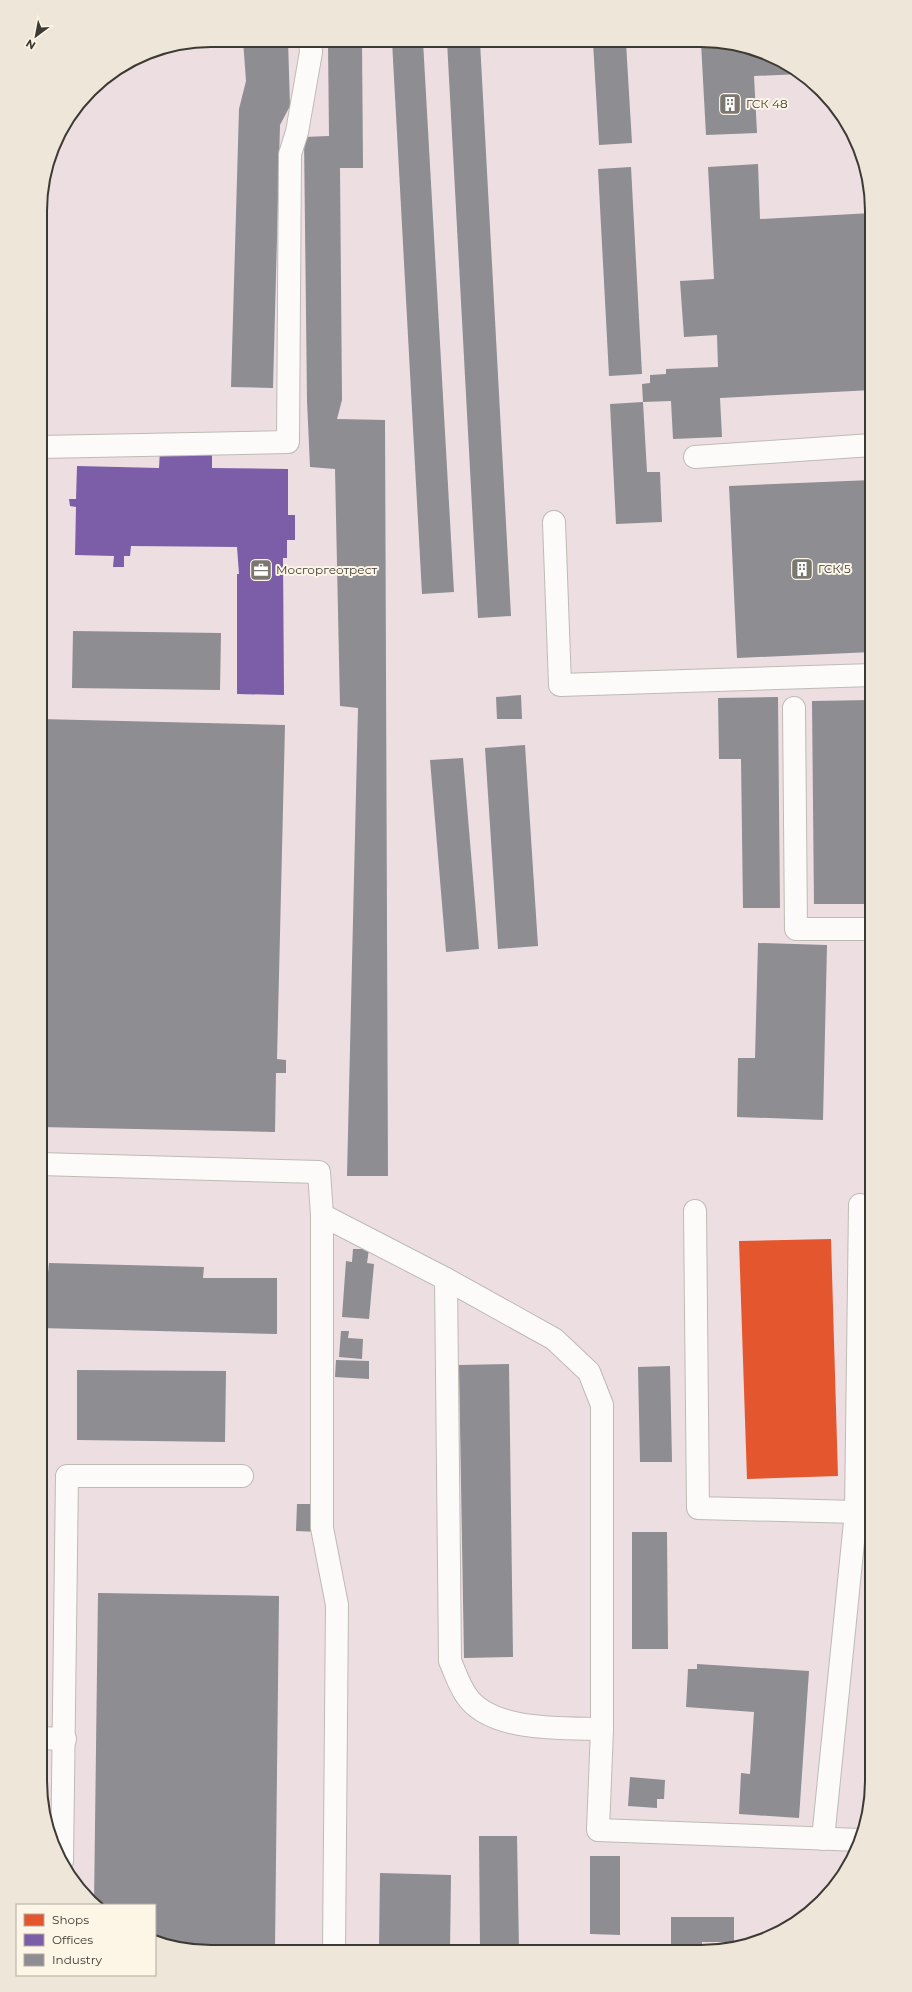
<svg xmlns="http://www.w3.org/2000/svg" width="912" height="1992" viewBox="0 0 912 1992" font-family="Montserrat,sans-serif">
<rect width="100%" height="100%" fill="#ebe7de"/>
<path fill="#eddee1" d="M211,40l523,3 43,14 37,25 35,43 17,41 6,45v1582l-13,54 -29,47 -34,29 -50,23 -45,6 -523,-3 -23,-8v-36h-61l-25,-29 -23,-50 -6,-45v-1582l18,-64 40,-53 48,-29z"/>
<path fill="#e4572e" d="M831,1239l7,237 -91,3 -8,-238z"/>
<path fill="#7b5ea7" d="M160,450l52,1v17l76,1v46h7v25h-8v18h-4l1,137 -47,-1v-120h2l-2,-27 -106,-1 -1,10h-6v11h-11l1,-11 -39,-1 1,-48 -6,-1 -1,-7h7l1,-33 82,2z"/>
<g fill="#8d8d92">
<path d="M243,40h45l2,66 -10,19 -7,263 -42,-1 8,-278 7,-28z"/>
<path d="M328,41h34l1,127h-23l2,232 -5,19 48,1 3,756h-41l11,-468 -18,-2 -5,-237 -25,-2 -3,-66 -3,-264 25,-1z"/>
<path d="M392,41h31l31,551 -32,2z"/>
<path d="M447,41l33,1 31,574 -33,2z"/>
<path d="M593,42l33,1 6,100 -33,2z"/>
<path d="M701,43h33l43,14 24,17 -47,2 3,57 -51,2z"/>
<path d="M758,164l2,55 112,-6v177l-152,8 2,39 -49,2 -2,-38 -28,1 4,70h13l2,50 -46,2 -6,-120 33,-2 -1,-18 8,-1v-8l16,-1v-5l52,-2 -1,-32 -33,2 -4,-56 34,-2 -6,-112z"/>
<path d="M631,167l11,207 -33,2 -11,-207z"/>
<path d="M872,480v172l-135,6 -8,-172z"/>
<path d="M73,631l148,2 -1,57 -148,-2z"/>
<path d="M521,695l1,24h-25l-1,-22z"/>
<path d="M778,697l2,211h-37l-2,-149h-22l-1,-61z"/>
<path d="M872,700v197l-3,7h-55l-2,-203z"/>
<path d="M40,719l245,6 -8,334 9,1v13h-10l-1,59 -235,-5z"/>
<path d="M525,745l13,201 -40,3 -13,-201z"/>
<path d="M463,758l16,191 -33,3 -16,-192z"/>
<path d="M758,943l69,2 -4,175 -86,-3 1,-59h17z"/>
<path d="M353,1249h16l-2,14 7,1 -5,55 -27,-2 4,-56 6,1z"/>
<path d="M49,1263l155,4 -1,11h74v56l-237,-6v-55h8z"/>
<path d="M341,1331h8l-1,7 15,1 -1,20 -23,-2z"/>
<path d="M336,1360l33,1v18l-34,-2z"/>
<path d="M509,1364l4,293 -49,1 -5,-293z"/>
<path d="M670,1366l2,96h-32l-2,-95z"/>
<path d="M77,1370l149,1 -1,71 -148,-2z"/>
<path d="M297,1504h23l-1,28 -23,-1z"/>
<path d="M632,1532h35l1,117h-36z"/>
<path d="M98,1593l181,3 -4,353h-97l-23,-8v-36h-61z"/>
<path d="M697,1664l112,7 -10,147 -60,-4 2,-41 9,1 4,-62 -68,-5 2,-38h9z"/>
<path d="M630,1777l35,3 -1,19h-7v9l-29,-2z"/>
<path d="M479,1836h38l2,115h-39z"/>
<path d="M590,1856h30v79l-30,-1z"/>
<path d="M380,1873l71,2 -1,75h-71z"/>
<path d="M671,1917h63v25h-32v7h-31z"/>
</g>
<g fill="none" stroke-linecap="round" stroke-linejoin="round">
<g stroke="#bebbb4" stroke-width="24">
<g id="minor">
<path d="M40,447l248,-5 2,-288 7,-22 14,-80 -1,-11"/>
<path d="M695,457l177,-12"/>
<path d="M554,522l6,163 312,-10"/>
<path d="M794,708l2,221h76"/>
<path d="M40,1164l279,8 3,43 124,64 108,60 35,33 13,33v324l-4,101 262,10"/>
<path d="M695,1211l3,297 158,4"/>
<path d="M322,1215v313l15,77 -3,345"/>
<path d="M446,1279l4,382c5,11 9,24 16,34 24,37 96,33 136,34"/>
<path d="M40,1738l25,1"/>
<path d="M823,1839l33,-327 4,-307"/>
<path d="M62,1861l5,-385h175"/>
</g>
</g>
<use href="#minor" stroke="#fcfbfa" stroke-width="22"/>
</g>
<defs>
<g id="building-square" transform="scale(1.15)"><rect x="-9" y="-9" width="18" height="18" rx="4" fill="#7a7770" stroke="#fdf5e6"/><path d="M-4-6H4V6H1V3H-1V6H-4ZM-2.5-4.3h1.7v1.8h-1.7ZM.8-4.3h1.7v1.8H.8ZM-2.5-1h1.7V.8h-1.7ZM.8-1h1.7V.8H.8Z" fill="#fff"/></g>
<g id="office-square" transform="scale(1.15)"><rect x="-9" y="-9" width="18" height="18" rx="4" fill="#7a7770" stroke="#fdf5e6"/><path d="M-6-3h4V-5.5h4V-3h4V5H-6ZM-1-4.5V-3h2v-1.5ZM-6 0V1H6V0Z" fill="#fff"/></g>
</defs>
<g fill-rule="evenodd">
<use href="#building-square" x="730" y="104"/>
<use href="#building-square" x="802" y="569"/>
<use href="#office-square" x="261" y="570"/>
</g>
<g text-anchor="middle" stroke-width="4" stroke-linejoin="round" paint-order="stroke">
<g font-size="12" fill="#3d3a34" stroke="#fdf5e6" text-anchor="start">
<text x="746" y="108">ГСК 48</text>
<text x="818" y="573">ГСК 5</text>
<text x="276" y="574">Мосгоргеотрест</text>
</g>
</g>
<path d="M0 0H912V1992H0ZM211 47H701A164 164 0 0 1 865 211V1781A164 164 0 0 1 701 1945H211A164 164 0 0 1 47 1781V211A164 164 0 0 1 211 47Z" fill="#eee6d8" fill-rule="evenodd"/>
<path fill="none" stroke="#3d3a34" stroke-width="2" d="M211 47H701A164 164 0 0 1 865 211V1781A164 164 0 0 1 701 1945H211A164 164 0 0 1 47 1781V211A164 164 0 0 1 211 47Z"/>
<rect x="16" y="1904" width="140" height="72" fill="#fdf5e6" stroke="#b0aa9f"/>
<rect x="24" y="1914" width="20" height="12" fill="#e4572e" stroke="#b0aa9f"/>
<text x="52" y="1924" font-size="12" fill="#3d3a34">Shops</text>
<rect x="24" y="1934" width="20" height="12" fill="#7b5ea7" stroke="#b0aa9f"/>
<text x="52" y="1944" font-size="12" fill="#3d3a34">Offices</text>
<rect x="24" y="1954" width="20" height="12" fill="#8d8d92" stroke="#b0aa9f"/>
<text x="52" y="1964" font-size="12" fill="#3d3a34">Industry</text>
<g transform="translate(36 36) rotate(212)" stroke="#fdf5e6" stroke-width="3" paint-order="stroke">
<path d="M0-3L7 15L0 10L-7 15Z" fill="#3d3a34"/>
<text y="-6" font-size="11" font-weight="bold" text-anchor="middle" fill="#3d3a34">N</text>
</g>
</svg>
